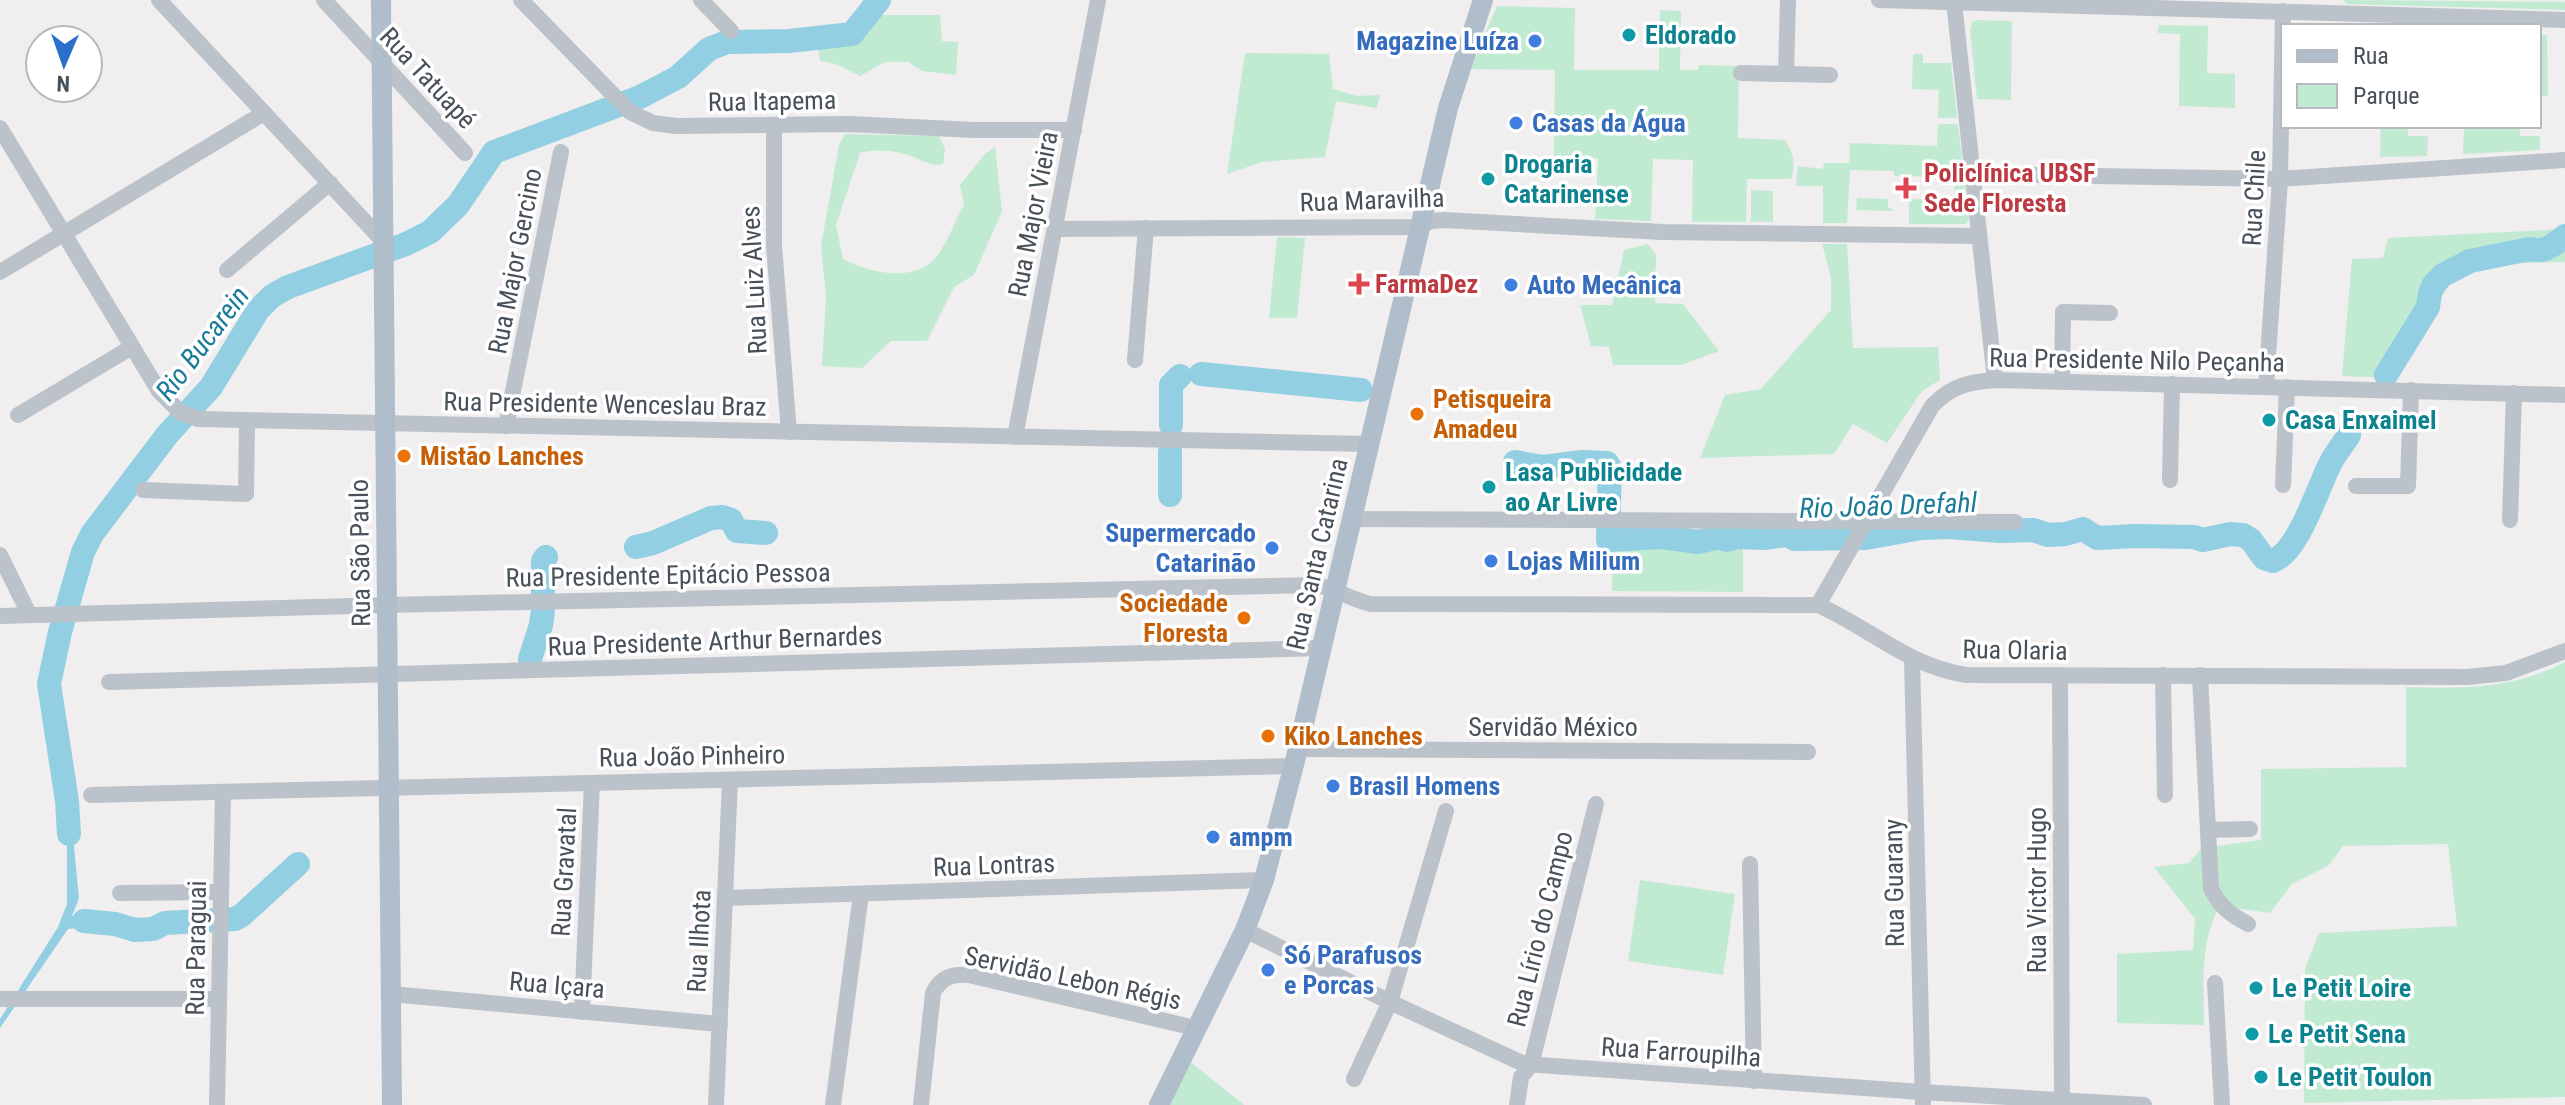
<svg xmlns="http://www.w3.org/2000/svg" width="2565" height="1105" viewBox="0 0 2565 1105" font-family="'Roboto Condensed',sans-serif">
<rect width="100%" height="100%" fill="#f0eeee"/>
<g fill="#c1ead2">
<path d="M2343,0l222,2v8l-218,-6z"/>
<path d="M1497,6l78,2 -1,62h85l1,-60 21,1 -1,59h18l1,-5 40,1 -1,72 47,2c9,15 11,23 6,39h-44l-1,43h-54l1,-62 -40,-1 -2,62 -56,-2 3,-61 -44,-2 1,-86 -85,-1z"/>
<path d="M877,15h63l2,26 16,1 -2,33 -34,-4 -14,-9h-23l-25,14 -24,-12 -16,-3 -3,-18 44,-3z"/>
<path d="M1976,20l36,1 -1,79 -34,-1 -7,-69 2,-8z"/>
<path d="M2159,25l49,1 -1,47 28,1v34l-56,-2 1,-72 -22,-1z"/>
<path d="M2539,35h8l1,61h-9z"/>
<path d="M1245,53l84,1 4,35 24,7 23,-1 -3,13 -41,-7 -11,56 -63,5 -35,12z"/>
<path d="M1913,54h10v9h28l6,55h-19l1,-28 -27,-1z"/>
<path d="M1938,124h20l11,96 -3,4h-57v-25l23,1 1,10h21l1,-33 -61,-1v-5l-44,-1 -3,53h-24v-37h-27l2,-20 25,3 1,-6h25l1,-20 87,3z"/>
<path d="M2381,126h27v10h20l-1,20 -47,1z"/>
<path d="M2464,126h56v10h20v14l-77,4z"/>
<path d="M845,134l94,2 6,13 -2,15c-11,2 -15,-1 -25,-5 -17,-8 -40,-11 -58,-6l-24,72 7,34c26,14 74,25 95,-4 10,-15 18,-35 26,-51l-4,-19 25,-31 10,-7 7,64 -28,64 -20,12 -27,54h-36l-29,27 -40,-2 4,-70 -5,-50 18,-101z"/>
<path d="M1751,190l22,1v31h-22z"/>
<path d="M1857,198l31,1v9l5,1v2l-37,-1z"/>
<path d="M2565,229v33l-87,2 -21,8 -65,106 -50,-2 10,-117 31,-1 5,-20z"/>
<path d="M1277,237l28,1 -8,80h-28z"/>
<path d="M1648,244l8,11 -1,48 28,1 36,47 -38,14h-68l-4,-18 -18,-1 -11,-41h32l12,-55z"/>
<path d="M1822,244h25l6,104 85,-1 2,33 -18,11 -35,52 -34,-19 -19,30 -134,4 25,-63 36,-6 70,-79v-32z"/>
<path d="M1598,532l145,1v59l-131,-1v-23h-14z"/>
<path d="M2565,662v435l-261,6 1,-134 14,-36 138,-7 -9,-82 -105,2 -14,19 -37,19 -22,29 -50,-7c-21,36 -16,79 -16,119l-87,-2v-69l76,-4 2,-31 -41,-52 35,-4 13,-15 59,-8v-71l145,-2v-80c55,2 109,2 159,-25z"/>
<path d="M1640,880l95,14 -12,81 -95,-14z"/>
<path d="M1188,1060l56,45h-76z"/>
</g>
<path fill="#92cfe2" d="M67,801l3,5 9,92 -7,18 18,2 25,6 -47,5 -68,99v-9l58,-92 9,-23z"/>
<g fill="none" stroke-linecap="round" stroke-linejoin="round">
<path stroke="#92cfe2" stroke-width="4" d="M1607,565l1,-25"/>
<g stroke="#92cfe2" stroke-width="24">
<path d="M1201,374l160,16"/>
<path d="M2386,375l42,-68 2,-14 4,-9 9,-9 27,-14 60,-12c16,4 23,-4 35,-13"/>
<path d="M1171,425v-40l9,-9"/>
<path d="M1515,462l28,5 39,-5 25,1 3,5 -2,72 53,-3 37,5 21,-5 8,3 11,-3 26,1 24,-3 7,4 71,-1 55,-10 28,-1 51,4 33,-1 15,5 17,-1 18,-5 14,9 38,-2 59,1 9,3 27,-6 13,1 8,5 13,18 9,3c26,-10 45,-74 58,-99 5,-9 12,-18 18,-27"/>
<path d="M1170,495v-43"/>
<path d="M636,547l17,-4 58,-25 11,-1 9,3 6,11 29,2"/>
<path d="M543,595v-34l3,-4"/>
<path d="M530,659l11,-34 2,-14"/>
<path d="M69,834l-2,-33 -18,-117 11,-52 23,-80 9,-18 75,-99 44,-48 47,-77 14,-14 16,-9 118,-43 24,-12 28,-27 36,-53 146,-55 38,-20 31,-28 18,-7 62,-1 63,-7 27,-34"/>
<path d="M84,921l31,3 20,6 18,-1 12,-6 70,-4 7,-4 56,-51"/>
</g>
<g stroke="#bbc2c9" stroke-width="16">
<path d="M159,0l224,241"/>
<path d="M324,0l141,153"/>
<path d="M521,0l109,112 23,11 23,3 173,-2 126,6h99"/>
<path d="M701,0l30,31"/>
<path d="M1879,0l686,20"/>
<path d="M1954,2l41,378"/>
<path d="M1741,73l89,2"/>
<path d="M1786,74l2,-74"/>
<path d="M774,125v121l15,186"/>
<path d="M0,128l159,263 21,21 18,7 1171,25"/>
<path d="M1973,174l307,5 285,-19"/>
<path d="M1055,229l364,-2 12,-6 13,-1 218,12 317,4"/>
<path d="M227,270l103,-87"/>
<path d="M0,272l264,-159"/>
<path d="M1135,360l11,-132"/>
<path d="M2062,382l1,-70 47,1"/>
<path d="M2266,387l14,-208 3,-168"/>
<path d="M18,415l114,-68"/>
<path d="M506,426l55,-274"/>
<path d="M1015,437l83,-437"/>
<path d="M2170,480l2,-96"/>
<path d="M2283,485l4,-98"/>
<path d="M2356,486h52l3,-96"/>
<path d="M143,490l103,4 1,-73"/>
<path d="M1352,519l663,3"/>
<path d="M2510,520l4,-127"/>
<path d="M0,555l29,59"/>
<path d="M1818,605l114,-199c19,-20 36,-24 63,-26l570,15"/>
<path d="M0,616l387,-11 930,-20c19,4 35,15 54,19l447,1c52,23 90,61 148,70l501,2 39,-4 59,-22"/>
<path d="M1912,659l11,446"/>
<path d="M2060,675l2,430"/>
<path d="M2163,675l2,120"/>
<path d="M2200,675l11,213c8,18 20,27 37,36"/>
<path d="M109,682l1213,-34"/>
<path d="M1298,749l510,3"/>
<path d="M91,795l1203,-29"/>
<path d="M2209,830l41,-1"/>
<path d="M1750,864l4,217"/>
<path d="M120,893l101,-1"/>
<path d="M725,898l539,-18"/>
<path d="M1245,930l145,72 134,62 398,28 222,13"/>
<path d="M2215,983l7,122"/>
<path d="M391,994l329,30"/>
<path d="M0,999h219"/>
<path d="M582,1012l10,-229"/>
<path d="M1354,1079l36,-77 56,-191"/>
<path d="M217,1105l6,-313"/>
<path d="M716,1105l14,-325"/>
<path d="M833,1105l28,-211"/>
<path d="M921,1105l12,-112c8,-16 19,-19 36,-18l226,53"/>
<path d="M1517,1105l4,-28 10,-12 65,-261"/>
</g>
<g stroke="#b0bdca" stroke-width="20">
<path d="M381,0l11,1105"/>
<path d="M1159,1105l86,-175 19,-50 34,-131 150,-641 35,-108"/>
</g>
</g>
<g fill="#0f9aa8" stroke="#fff" stroke-width="3">
<circle cx="1629" cy="35" r="8"/>
<circle cx="1488" cy="179" r="8"/>
<circle cx="2269" cy="420" r="8"/>
<circle cx="1489" cy="487" r="8"/>
<circle cx="2256" cy="988" r="8"/>
<circle cx="2252" cy="1034" r="8"/>
<circle cx="2261" cy="1077" r="8"/>
</g>
<g fill="#3f7fe0" stroke="#fff" stroke-width="3">
<circle cx="1535" cy="41" r="8"/>
<circle cx="1516" cy="123" r="8"/>
<circle cx="1511" cy="285" r="8"/>
<circle cx="1272" cy="548" r="8"/>
<circle cx="1491" cy="561" r="8"/>
<circle cx="1333" cy="786" r="8"/>
<circle cx="1213" cy="837" r="8"/>
<circle cx="1268" cy="970" r="8"/>
</g>
<g fill="#e0444e" stroke="#fff" stroke-width="3">
<path d="M1902 176h8v8h8v8h-8v8h-8v-8h-8v-8h8z"/>
<path d="M1355 272h8v8h8v8h-8v8h-8v-8h-8v-8h8z"/>
</g>
<g fill="#e8710a" stroke="#fff" stroke-width="3">
<circle cx="1417" cy="414" r="8"/>
<circle cx="404" cy="456" r="8"/>
<circle cx="1244" cy="618" r="8"/>
<circle cx="1268" cy="736" r="8"/>
</g>
<g text-anchor="middle" stroke-width="7" stroke-linejoin="round" paint-order="stroke">
<g font-size="26" font-weight="bold" fill="#0d838f" stroke="#fff" text-anchor="start">
<text x="1645" y="44">Eldorado</text>
<text x="1504" y="173">Drogaria<tspan x="1504" dy="30">Catarinense</tspan></text>
<text x="2285" y="429">Casa Enxaimel</text>
<text x="1505" y="481">Lasa Publicidade<tspan x="1505" dy="30">ao Ar Livre</tspan></text>
<text x="2272" y="997">Le Petit Loire</text>
<text x="2268" y="1043">Le Petit Sena</text>
<text x="2277" y="1086">Le Petit Toulon</text>
</g>
<g font-size="26" font-weight="bold" fill="#366cbe" stroke="#fff" text-anchor="start">
<text x="1519" y="50" text-anchor="end">Magazine Luíza</text>
<text x="1532" y="132">Casas da Água</text>
<text x="1527" y="294">Auto Mecânica</text>
<text x="1256" y="542" text-anchor="end">Supermercado<tspan x="1256" dy="30">Catarinão</tspan></text>
<text x="1507" y="570">Lojas Milium</text>
<text x="1349" y="795">Brasil Homens</text>
<text x="1229" y="846">ampm</text>
<text x="1284" y="964">Só Parafusos<tspan x="1284" dy="30">e Porcas</tspan></text>
</g>
<g font-size="26" fill="#485159" stroke="#fff">
<text transform="translate(428 78) rotate(47)" y="9">Rua Tatuapé</text>
<text transform="translate(772 101) rotate(-1)" y="9">Rua Itapema</text>
<text transform="translate(2254 198) rotate(-87)" y="9">Rua Chile</text>
<text transform="translate(1372 200) rotate(-2)" y="9">Rua Maravilha</text>
<text transform="translate(1033 214) rotate(-79)" y="9">Rua Major Vieira</text>
<text transform="translate(515 261) rotate(-79)" y="9">Rua Major Gercino</text>
<text transform="translate(754 280) rotate(-93)" y="9">Rua Luiz Alves</text>
<text transform="translate(2137 360) rotate(1)" y="9">Rua Presidente Nilo Peçanha</text>
<text transform="translate(605 404) rotate(1)" y="9">Rua Presidente Wenceslau Braz</text>
<text transform="translate(360 553) rotate(-91)" y="9">Rua São Paulo</text>
<text transform="translate(1317 554) rotate(-77)" y="9">Rua Santa Catarina</text>
<text transform="translate(668 575) rotate(-1)" y="9">Rua Presidente Epitácio Pessoa</text>
<text transform="translate(715 641) rotate(-2)" y="9">Rua Presidente Arthur Bernardes</text>
<text transform="translate(2015 650) rotate(1)" y="9">Rua Olaria</text>
<text x="1553" y="736">Servidão México</text>
<text transform="translate(692 756) rotate(-1)" y="9">Rua João Pinheiro</text>
<text transform="translate(994 865) rotate(-2)" y="9">Rua Lontras</text>
<text transform="translate(564 872) rotate(-87)" y="9">Rua Gravatal</text>
<text transform="translate(1894 883) rotate(-91)" y="9">Rua Guarany</text>
<text transform="translate(2037 890) rotate(-90)" y="9">Rua Victor Hugo</text>
<text transform="translate(1540 929) rotate(-76)" y="9">Rua Lírio do Campo</text>
<text transform="translate(699 941) rotate(-87)" y="9">Rua Ilhota</text>
<text transform="translate(196 948) rotate(-89)" y="9">Rua Paraguai</text>
<text transform="translate(1073 978) rotate(12)" y="9">Servidão Lebon Régis</text>
<text transform="translate(557 985) rotate(5)" y="9">Rua Içara</text>
<text transform="translate(1681 1052) rotate(4)" y="9">Rua Farroupilha</text>
</g>
<g font-size="26" font-weight="bold" fill="#be3a42" stroke="#fff" text-anchor="start">
<text x="1924" y="182">Policlínica UBSF<tspan x="1924" dy="30">Sede Floresta</tspan></text>
<text x="1375" y="293">FarmaDez</text>
</g>
<g font-size="26" font-weight="bold" fill="#c56008" stroke="#fff" text-anchor="start">
<text x="1433" y="408">Petisqueira<tspan x="1433" dy="30">Amadeu</tspan></text>
<text x="420" y="465">Mistão Lanches</text>
<text x="1228" y="612" text-anchor="end">Sociedade<tspan x="1228" dy="30">Floresta</tspan></text>
<text x="1284" y="745">Kiko Lanches</text>
</g>
<g font-size="28" font-style="italic" fill="#1b7b99" stroke="#fff">
<text transform="translate(202 343) rotate(-53)" y="10">Rio Bucarein</text>
<text transform="translate(1888 505) rotate(-2)" y="10">Rio João Drefahl</text>
</g>
</g>
<rect x="2281" y="24" width="260" height="104" fill="#ffffff" stroke="#b6b9bd" stroke-width="2"/>
<rect x="2297" y="50" width="40" height="12" fill="#b0bdca" stroke="#b6b9bd" stroke-width="2"/>
<text x="2353" y="64" font-size="24" fill="#485159">Rua</text>
<rect x="2297" y="84" width="40" height="24" fill="#c1ead2" stroke="#b6b9bd" stroke-width="2"/>
<text x="2353" y="104" font-size="24" fill="#485159">Parque</text>
<g transform="translate(64 64) rotate(182)"><circle r="38" fill="#ffffff" stroke="#b6b9bd" stroke-width="2"/>
<path d="M0-6L14 30L0 20L-14 30Z" fill="#2c6ecc"/>
<text y="-12" font-size="22" font-weight="bold" text-anchor="middle" fill="#485159">N</text>
</g>
</svg>
